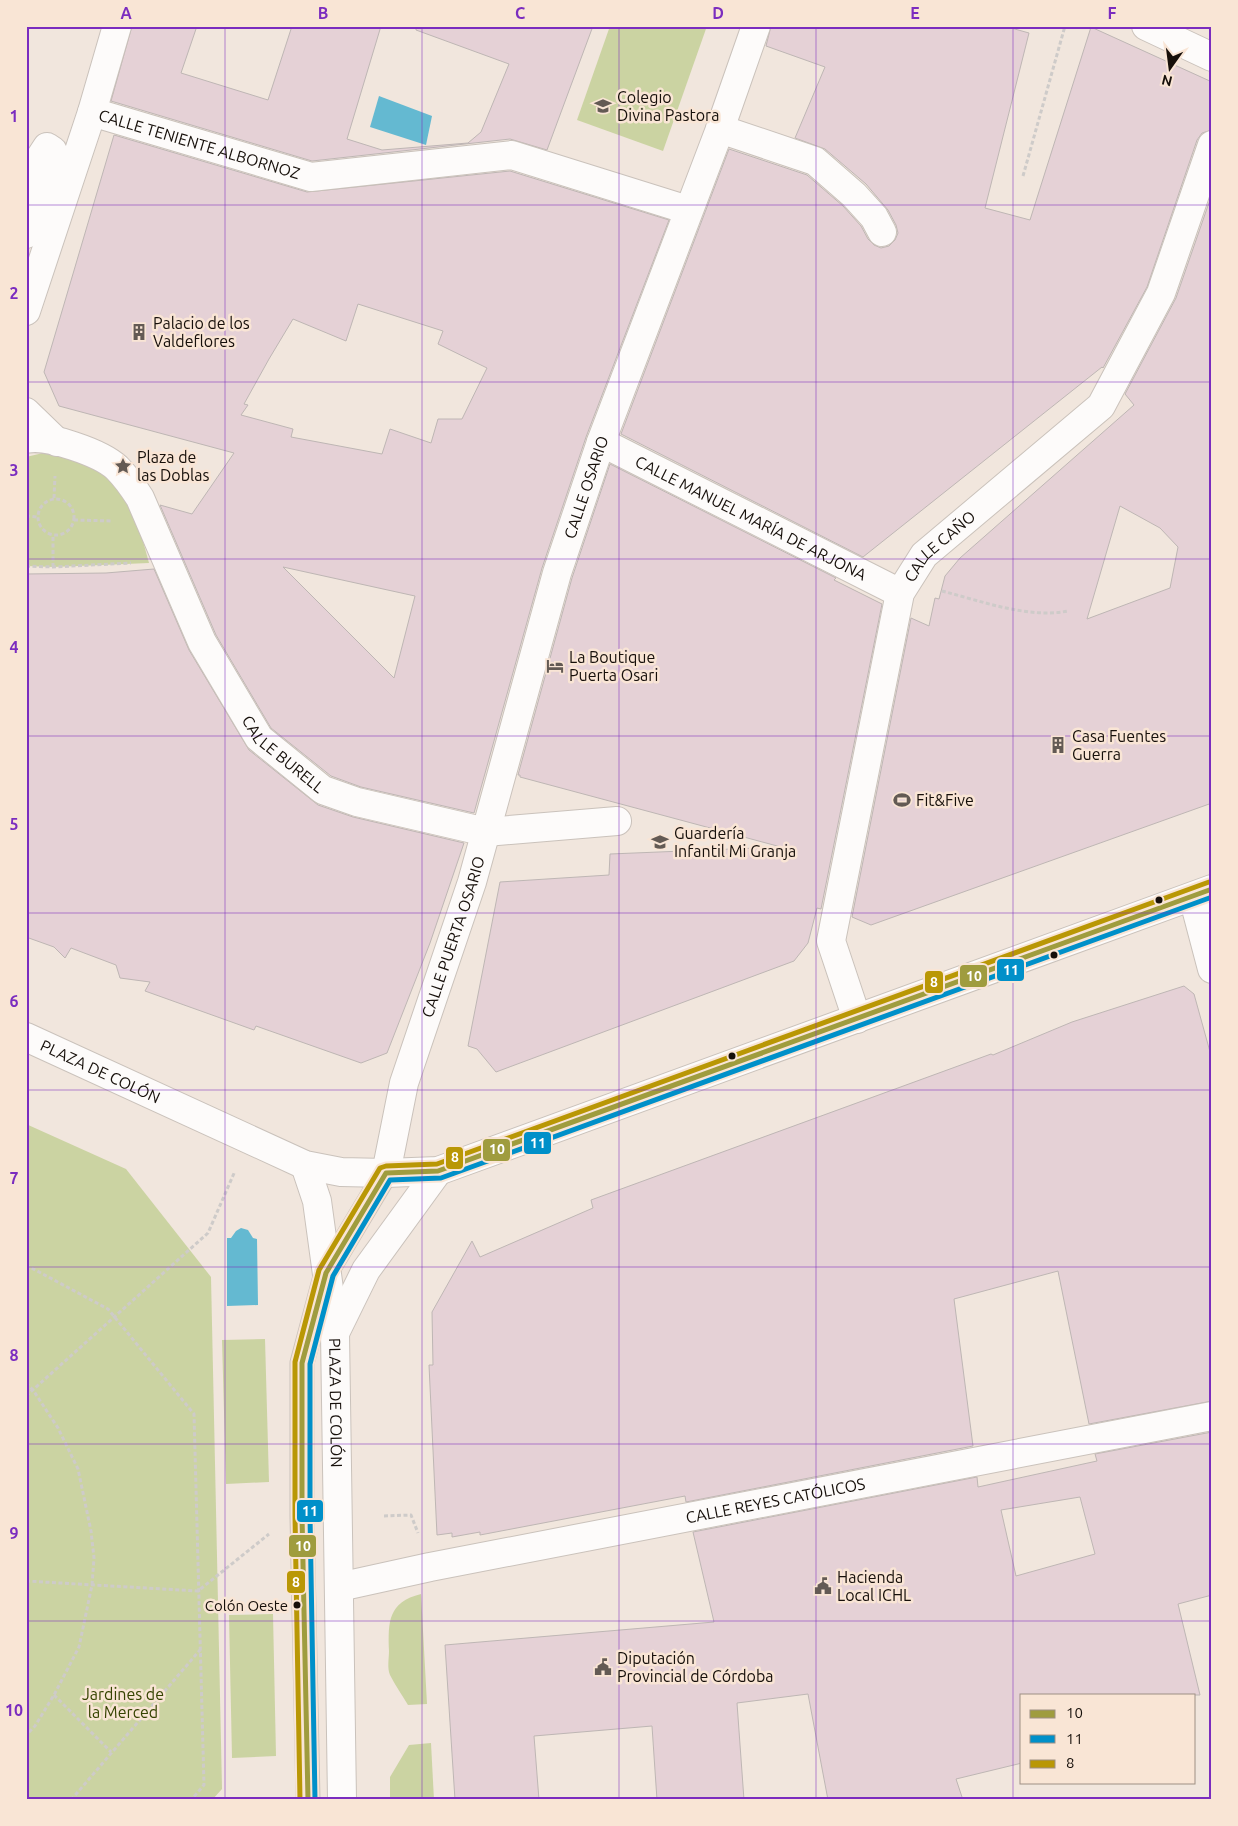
<svg xmlns="http://www.w3.org/2000/svg" width="1238" height="1826" viewBox="0 0 1238 1826" font-family="Ubuntu,sans-serif">
<rect width="100%" height="100%" fill="#f1e6dd"/>
<g fill="#cbd3a2">
<path d="M610,26h97l-44,125 -86,-31z"/>
<path d="M43,453l13,2 40,12 20,14 16,20 17,62 -96,4 -27,-1v-109z"/>
<path d="M26,1124l100,45 85,108 11,512 -10,11h-186z"/>
<path d="M265,1339l4,143 -43,2 -4,-144z"/>
<path d="M421,1594l6,110 -19,1c-6,-10 -13,-20 -18,-30 -3,-7 -1,-17 -1,-24 -1,-29 -1,-49 32,-57z"/>
<path d="M273,1614l3,142 -44,2 -3,-143z"/>
<path d="M431,1743l3,57h-44v-23l19,-32z"/>
</g>
<g fill="#64b9d1">
<path d="M379,96l53,20 -6,29 -56,-18z"/>
<path d="M241,1228l7,2 5,8 4,1 1,66 -31,1v-68h4l5,-7z"/>
</g>
<g fill="#e5d1d6" stroke="#beb6b4" fill-rule="evenodd">
<path d="M132,26h65l-16,47 87,27 24,-74h89l-34,113 35,11 86,-7 13,-11 28,-68 -93,-34v-4h177l-46,124 -37,-11 -198,22 -201,-60z"/>
<path d="M771,26h233l25,7 -44,175 45,12 61,-193 121,55v48l-10,3 -5,7 -50,147 -44,81 -1,-1 -239,190 -242,-123 108,-285 78,26 36,31 18,20 7,13 6,6 7,3 8,-2 6,-6 3,-7 -2,-8 -8,-15 -22,-26 -41,-35 -30,-11 30,-71 -59,-21z"/>
<path d="M114,135l193,57 203,-21 159,49 -83,217 -44,131 -68,245 -113,-26 -30,-11 -60,-48 -55,-93 -56,-130 32,9 42,-61 -175,-47 -15,-34zM358,304l85,27 -5,13 49,24 -25,51h-24l-7,24 -41,-14 -8,25 -91,-17 2,-8 -52,-14 7,-10 -4,-1 25,-45 24,-40 53,22zM283,567l132,29 -21,82z"/>
<path d="M1212,194v609l-341,122 -19,-8 59,-299 18,8 6,-28 4,1 6,-23 15,-18 174,-153 -9,-11 51,-96zM1120,506l40,22 18,19 -8,41 -83,31z"/>
<path d="M610,464l226,114 -2,2 48,24 -61,305 -4,-1 -9,35 -14,18 -298,111 -19,-23 -9,-3 32,-164 109,-7 1,-21 171,-7 -261,-70v-2h-2l54,-197z"/>
<path d="M154,569l35,81 60,100 69,55 35,12 111,26 -34,100 -43,110 -26,10 -105,-37 -2,4 -109,-39 5,-9 -30,-4 -4,-13 -45,-17 -6,10 -11,-11 -28,-10v-363l80,-1z"/>
<path d="M1184,986l10,8 18,65v342l-123,23 -31,-153 -104,28 19,147 -287,56 -1,-6 -205,39v-3l-28,5v-4l-15,2 -8,-170h4l-1,-53 40,-71 8,16 113,-49 -2,-8 400,-146 2,1 79,-33z"/>
<path d="M1212,1432v163l-34,9 22,91h-178v68l-66,16 7,21h-135l-20,-106 -71,9 7,97h-87l-5,-74 -118,10 5,64h-84l-10,-155 269,-23 -21,-90 284,-55 1,10 119,-26 -2,-7zM1080,1497l15,57 -79,22 -15,-66z"/>
</g>
<g fill="none" stroke-linecap="round" stroke-linejoin="round">
<g stroke="#cac2bb" stroke-width="25">
<path id="service" d="M308,1800l-6,-284v-153l24,-90 60,-100"/>
</g>
<g stroke="#cac2bb" stroke-width="30">
<g id="pedestrian">
<path id="s1" d="M92,112l219,65 201,-22 176,55"/>
<path d="M720,129l95,32 39,34 20,22 8,15"/>
<path d="M26,179l21,-32 6,4 -27,83"/>
<path id="s2" d="M601,442l299,151"/>
</g>
</g>
<g stroke="#cac2bb" stroke-width="30">
<g id="minor">
<path d="M1146,26l66,31"/>
<path d="M26,311l66,-199 25,-86"/>
<path d="M26,412l31,30"/>
<path id="s3" d="M26,439c21,-5 75,14 91,29 9,9 16,19 23,30l62,144 57,96 64,52 34,12 129,30 131,-11"/>
<path d="M1193,897l19,72"/>
<path id="s4" d="M857,1019l-26,-78 69,-348 24,-38 177,-149 60,-113 51,-148"/>
<path id="s5" d="M386,1173l18,-90 68,-201 85,-309 44,-131 119,-313 36,-103"/>
<path id="s6" d="M339,1587l91,-20 782,-151"/>
</g>
</g>
<g stroke="#cac2bb" stroke-width="30">
<g id="secondary">
<path id="s7" d="M26,1037l279,128 36,7 45,1 52,-2 774,-282"/>
<path id="s8" d="M305,1165l12,36 18,132 7,467"/>
<path d="M335,1333l31,-63 72,-99"/>
</g>
</g>
<g stroke="#cecbc9" stroke-width="3" stroke-dasharray="4 2.5" stroke-linecap="butt">
<path d="M1023,176l42,-150"/>
<path d="M54,498l1,-22"/>
<circle cx="56" cy="517" r="18"/>
<path d="M26,516l11,1"/>
<path d="M74,520l38,1"/>
<path d="M26,566l27,1 78,-4"/>
<path d="M53,567v-31"/>
<path d="M942,591c39,10 87,28 126,20"/>
<path d="M26,1265l82,44 86,105 10,371 -13,15"/>
<path d="M26,1383l7,7 25,38 20,41 13,62 3,27 -2,27 -13,62 -25,48 -19,31 -9,9"/>
<path d="M26,1396l182,-163 27,-62"/>
<path d="M384,1516l27,-1 7,18"/>
<path d="M26,1581l172,10 71,-57"/>
<path d="M54,1695l57,57"/>
<path d="M71,1800l129,-150"/>
</g>
<use href="#service" stroke="#fdfbfa" stroke-width="22"/>
<use href="#pedestrian" stroke="#fdfbfa" stroke-width="28"/>
<use href="#minor" stroke="#fdfbfa" stroke-width="28"/>
<use href="#secondary" stroke="#fdfbfa" stroke-width="28"/>
<g stroke="#f9e5d5" stroke-width="9">
<path id="bus-1" d="M308,1800l-6,-284v-153l24,-90 60,-100 52,-2 774,-282"/>
</g>
<g stroke="#f9e5d5" stroke-width="9">
<path id="bus-2" d="M315,1800l-5,-284v-152l23,-88 57,-96 51,-2 771,-281"/>
</g>
<g stroke="#f9e5d5" stroke-width="9">
<path id="bus-3" d="M300,1800l-5,-284v-154l24,-92 61,-102 6,-2 51,-2 772,-282"/>
</g>
<use href="#bus-1" stroke="#9f9c3e" stroke-width="5"/>
<use href="#bus-2" stroke="#0090c9" stroke-width="5"/>
<use href="#bus-3" stroke="#b99705" stroke-width="5"/>
</g>
<path fill="none" stroke="#7b2cbf" stroke-width="1" stroke-opacity="0.55" d="M225,26v1774M422,26v1774M619,26v1774M816,26v1774M1013,26v1774M26,205h1186M26,382h1186M26,559h1186M26,736h1186M26,913h1186M26,1090h1186M26,1267h1186M26,1444h1186M26,1621h1186"/>
<defs>
<g id="school-bare" transform="scale(1.35)"><path d="M0-5L7-2L0 1L-7-2ZM-4 1L0 2.5L4 1V4Q0 6-4 4Z" fill="#635a54" stroke="#f9e5d5" stroke-width="2.5" paint-order="stroke"/></g>
<g id="building-bare" transform="scale(1.35)"><path d="M-4-6H4V6H1V3H-1V6H-4ZM-2.5-4.3h1.7v1.8h-1.7ZM.8-4.3h1.7v1.8H.8ZM-2.5-1h1.7V.8h-1.7ZM.8-1h1.7V.8H.8Z" fill="#635a54" stroke="#f9e5d5" stroke-width="2.5" paint-order="stroke"/></g>
<g id="sight-bare" transform="scale(1.35)"><path d="M0-6L1.8-2.2L6-1.7L2.9 1.2L3.7 5.4L0 3.3L-3.7 5.4L-2.9 1.2L-6-1.7L-1.8-2.2Z" fill="#635a54" stroke="#f9e5d5" stroke-width="2.5" paint-order="stroke"/></g>
<g id="hotel-bare" transform="scale(1.35)"><path d="M-6-4.5h1.5V1H6V5H4.5V3h-9V5H-6ZM-4 0a1.8 1.8 0 1 1 3.6 0ZM.5 0V-2.5h3Q6-2.5 6 0Z" fill="#635a54" stroke="#f9e5d5" stroke-width="2.5" paint-order="stroke"/></g>
<g id="stadium-bare" transform="scale(1.35)"><path d="M0-5a6.5 5 0 1 0 0 10a6.5 5 0 1 0 0-10ZM-3.5-1.8h7v3.6h-7Z" fill="#635a54" stroke="#f9e5d5" stroke-width="2.5" paint-order="stroke"/></g>
<g id="civic-bare" transform="scale(1.35)"><path d="M-.6-6.5H3V-4.5H.6V-3L4-1V1h2V6H-6V1h2V-1L-.6-3ZM-1.2 2.5V6h2.4V2.5Z" fill="#635a54" stroke="#f9e5d5" stroke-width="2.5" paint-order="stroke"/></g>
</defs>
<g fill-rule="evenodd">
<use href="#school-bare" x="603" y="106"/>
<use href="#building-bare" x="139" y="332"/>
<use href="#sight-bare" x="123" y="466"/>
<use href="#hotel-bare" x="555" y="666"/>
<use href="#building-bare" x="1058" y="745"/>
<use href="#stadium-bare" x="902" y="800"/>
<use href="#school-bare" x="660" y="842"/>
<use href="#civic-bare" x="823" y="1586"/>
<use href="#civic-bare" x="603" y="1667"/>
</g>
<g fill="#160f0a" stroke="#f9e5d5" stroke-width="2">
<circle cx="1159" cy="900" r="4.5"/>
<circle cx="1054" cy="955" r="4.5"/>
<circle cx="732" cy="1056" r="4.5"/>
<circle cx="297" cy="1605" r="4.5"/>
</g>
<g text-anchor="middle" stroke-width="5" stroke-linejoin="round" paint-order="stroke">
<g font-size="15" fill="#160f0a" stroke="#f9e5d5" text-anchor="end">
<text x="288" y="1611">Colón Oeste</text>
</g>
<g font-size="16" fill="#160f0a" stroke="#f9e5d5" text-anchor="start">
<text x="617" y="103">Colegio<tspan x="617" dy="18">Divina Pastora</tspan></text>
<text x="153" y="329">Palacio de los<tspan x="153" dy="18">Valdeflores</tspan></text>
<text x="137" y="463">Plaza de<tspan x="137" dy="18">las Doblas</tspan></text>
<text x="569" y="663">La Boutique<tspan x="569" dy="18">Puerta Osari</tspan></text>
<text x="1072" y="742">Casa Fuentes<tspan x="1072" dy="18">Guerra</tspan></text>
<text x="916" y="806">Fit&amp;Five</text>
<text x="674" y="839">Guardería<tspan x="674" dy="18">Infantil Mi Granja</tspan></text>
<text x="837" y="1583">Hacienda<tspan x="837" dy="18">Local ICHL</tspan></text>
<text x="617" y="1664">Diputación<tspan x="617" dy="18">Provincial de Córdoba</tspan></text>
</g>
<g font-size="16" fill="#160f0a" stroke="#f9e5d5">
<text dy="6" stroke="none"><textPath href="#s1" startOffset="112">CALLE TENIENTE ALBORNOZ</textPath></text>
<text dy="6" stroke="none"><textPath href="#s5" startOffset="715">CALLE OSARIO</textPath></text>
<text dy="6" stroke="none"><textPath href="#s2" startOffset="168">CALLE MANUEL MARÍA DE ARJONA</textPath></text>
<text dy="6" stroke="none"><textPath href="#s4" startOffset="499">CALLE CAÑO</textPath></text>
<text dy="6" stroke="none"><textPath href="#s3" startOffset="432">CALLE BURELL</textPath></text>
<text dy="6" stroke="none"><textPath href="#s5" startOffset="246">CALLE PUERTA OSARIO</textPath></text>
<text dy="6" stroke="none"><textPath href="#s7" startOffset="82">PLAZA DE COLÓN</textPath></text>
<text dy="6" stroke="none"><textPath href="#s8" startOffset="241">PLAZA DE COLÓN</textPath></text>
<text dy="6" stroke="none"><textPath href="#s6" startOffset="445">CALLE REYES CATÓLICOS</textPath></text>
</g>
<g font-size="16" fill="#354300" stroke="#f9e5d5">
<text x="123" y="1700">Jardines de<tspan x="123" dy="18">la Merced</tspan></text>
</g>
</g>
<g stroke="#f9e5d5" stroke-width="2">
<rect x="996" y="958" width="29" height="24" rx="5" fill="#0090c9"/>
<rect x="959" y="964" width="29" height="24" rx="5" fill="#9f9c3e"/>
<rect x="924" y="970" width="20" height="24" rx="5" fill="#b99705"/>
<rect x="523" y="1131" width="29" height="24" rx="5" fill="#0090c9"/>
<rect x="482" y="1138" width="29" height="24" rx="5" fill="#9f9c3e"/>
<rect x="445" y="1146" width="19" height="24" rx="5" fill="#b99705"/>
<rect x="296" y="1499" width="28" height="24" rx="5" fill="#0090c9"/>
<rect x="288" y="1534" width="29" height="24" rx="5" fill="#9f9c3e"/>
<rect x="286" y="1570" width="20" height="24" rx="5" fill="#b99705"/>
</g>
<g font-size="14" text-anchor="middle" font-weight="bold" fill="#fff">
<text x="1011" y="975">11</text>
<text x="974" y="981">10</text>
<text x="934" y="987">8</text>
<text x="538" y="1148">11</text>
<text x="497" y="1154">10</text>
<text x="455" y="1162">8</text>
<text x="310" y="1516">11</text>
<text x="303" y="1551">10</text>
<text x="296" y="1587">8</text>
</g>
<rect width="1238" height="1826" fill="none" stroke="#f9e5d5" stroke-width="55"/>
<rect x="1020" y="1694" width="175" height="90" fill="#f9e5d5" stroke="#9e8f84"/>
<rect x="1030" y="1710" width="25" height="8" fill="#9f9c3e" stroke="#9e8f84"/>
<text x="1066" y="1718" font-size="15" fill="#160f0a">10</text>
<rect x="1030" y="1735" width="25" height="8" fill="#0090c9" stroke="#9e8f84"/>
<text x="1066" y="1744" font-size="15" fill="#160f0a">11</text>
<rect x="1030" y="1760" width="25" height="8" fill="#b99705" stroke="#9e8f84"/>
<text x="1066" y="1768" font-size="15" fill="#160f0a">8</text>
<g transform="translate(1170 68) rotate(194)" stroke="#f9e5d5" stroke-width="4" paint-order="stroke">
<path d="M0-4L9 19L0 12L-9 19Z" fill="#160f0a"/>
<text y="-8" font-size="14" font-weight="bold" text-anchor="middle" fill="#160f0a">N</text>
</g>
<rect x="28" y="28" width="1182" height="1770" fill="none" stroke="#7b2cbf" stroke-width="2"/>
<g font-size="16" text-anchor="middle" font-weight="bold" fill="#7b2cbf">
<text x="126" y="19">A</text>
<text x="323" y="19">B</text>
<text x="520" y="19">C</text>
<text x="718" y="19">D</text>
<text x="915" y="19">E</text>
<text x="1112" y="19">F</text>
<text x="14" y="122">1</text>
<text x="14" y="299">2</text>
<text x="14" y="476">3</text>
<text x="14" y="653">4</text>
<text x="14" y="830">5</text>
<text x="14" y="1007">6</text>
<text x="14" y="1184">7</text>
<text x="14" y="1361">8</text>
<text x="14" y="1539">9</text>
<text x="14" y="1716">10</text>
</g>
</svg>
